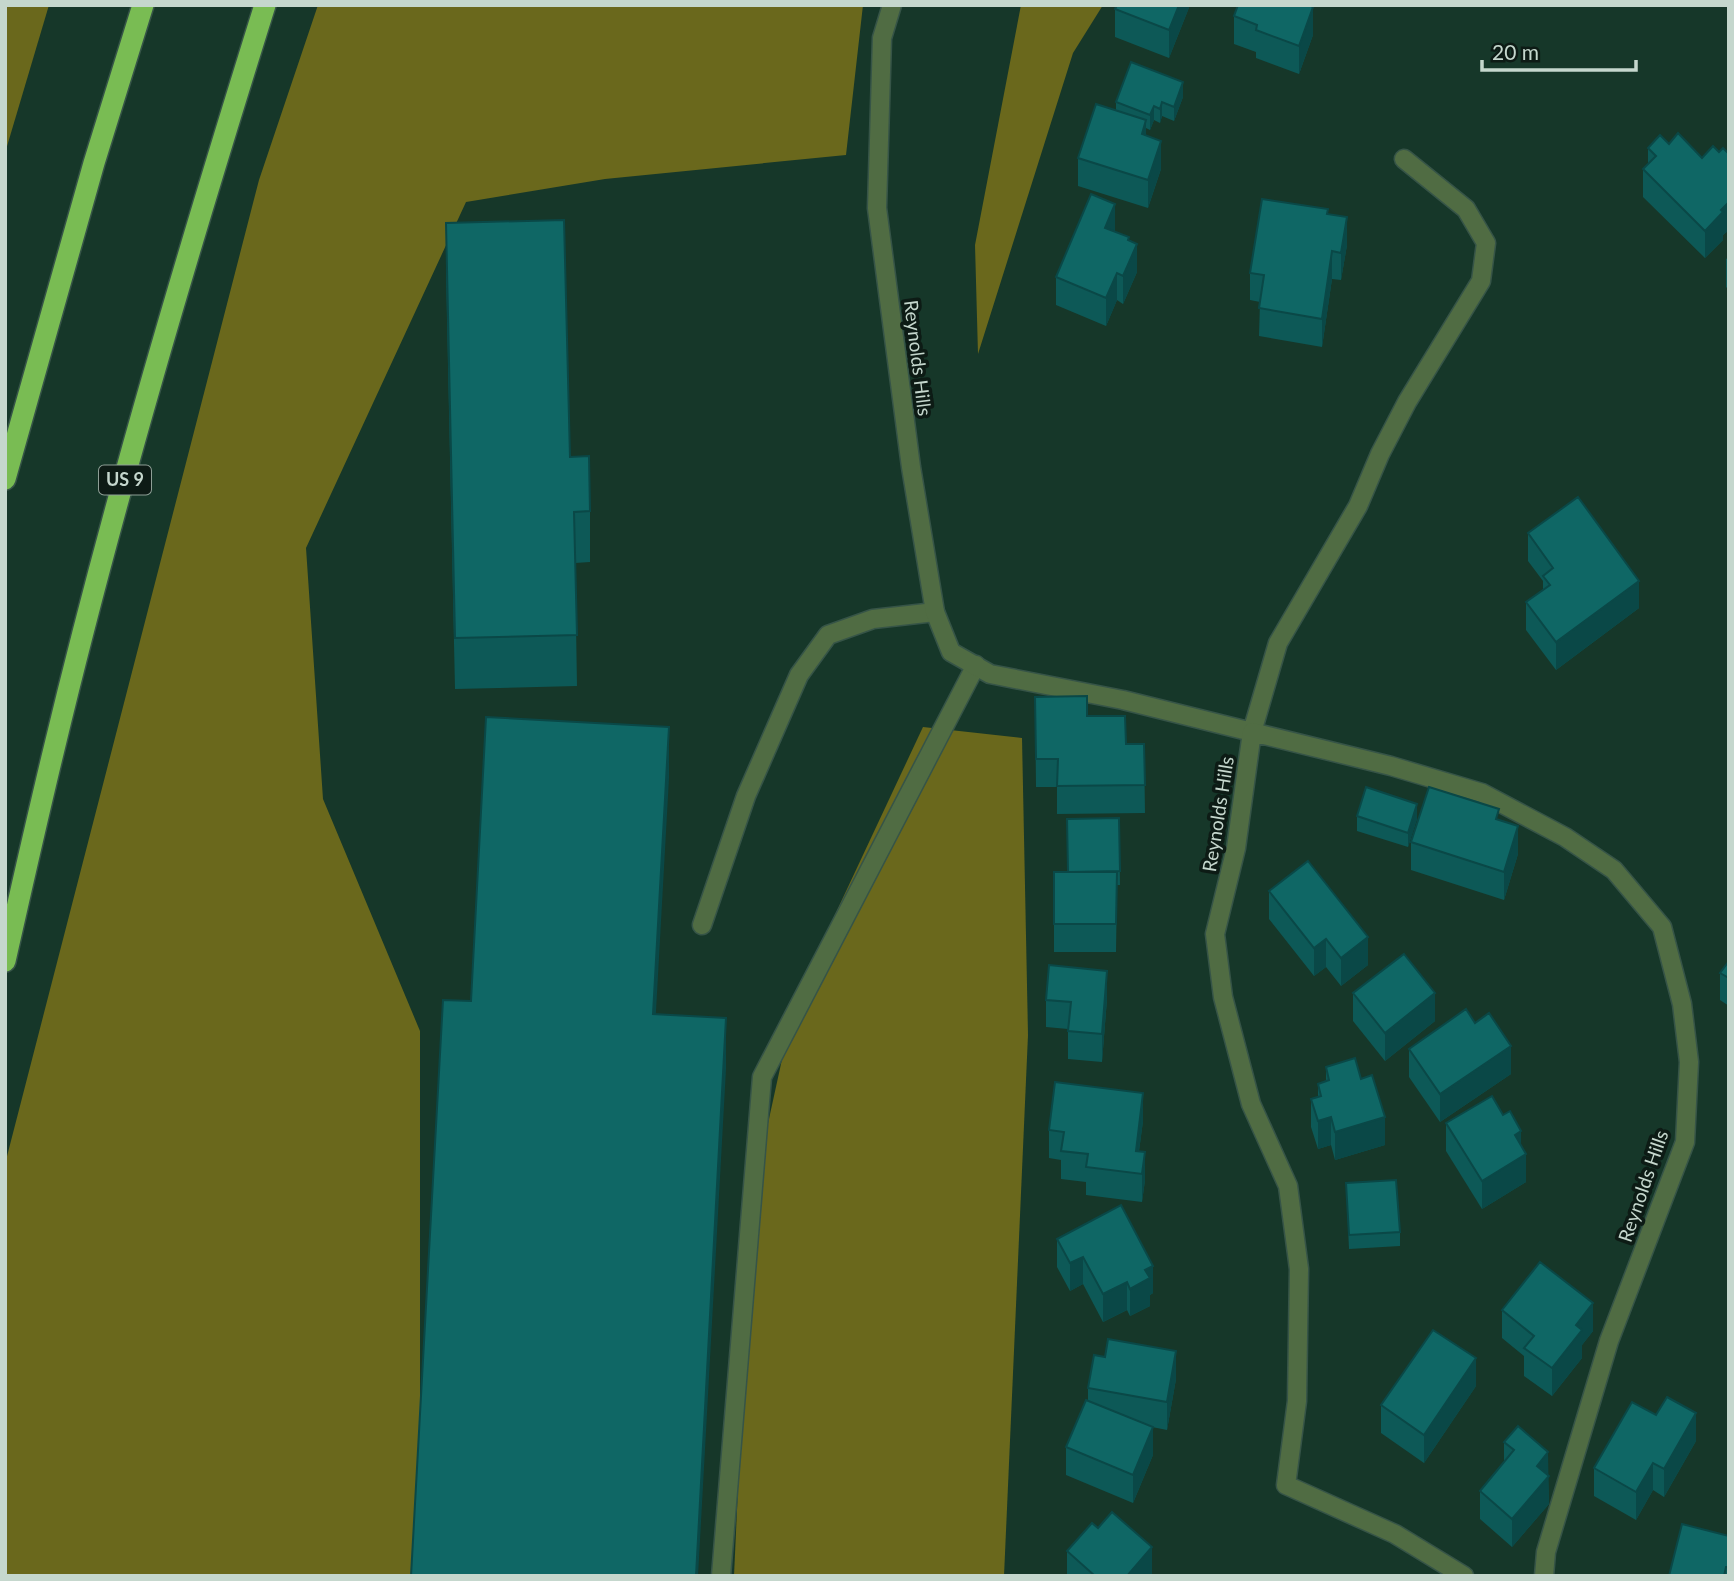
<svg xmlns="http://www.w3.org/2000/svg" width="1734" height="1581" viewBox="0 0 1734 1581" font-family="Lato,sans-serif">
<rect width="100%" height="100%" fill="#163729"/>
<g fill="#6a681c">
<path d="M5,5h44l-44,148z"/>
<path d="M318,5h545l-17,150 -241,24 -139,23 -160,346 17,251 97,232v496l-2,49h-413v-412l254,-984z"/>
<path d="M1021,5h82l-30,48 -95,301 -3,-109z"/>
<path d="M923,727l99,11 6,297 -24,541h-270l17,-375 44,-201z"/>
</g>
<g fill="none" stroke-linecap="round" stroke-linejoin="round">
<g stroke="#365447" stroke-width="21">
<g id="lane">
<path d="M702,925l44,-129 53,-121 29,-40 45,-16 62,-7"/>
<path d="M721,1576l41,-499 214,-412"/>
</g>
</g>
<g stroke="#365447" stroke-width="21">
<g id="street">
<path d="M892,5l-10,33 -5,170 34,259 24,145 16,40 39,22 133,26 129,32 26,-89 80,-137 22,-52 27,-52 74,-121 5,-38 -20,-34 -62,-50"/>
<path d="M1464,1576l-69,-42 -109,-49 11,-84 2,-132 -11,-83 -37,-82 -28,-107 -8,-63 21,-86 16,-116 139,34 91,27 83,44 49,33 48,57 20,77 7,58 -4,80 -76,199 -63,211 -2,24"/>
</g>
</g>
<g stroke="#365447" stroke-width="24">
<g id="highway">
<path d="M5,479l89,-316 49,-158"/>
<path d="M5,961c16,-71 32,-142 49,-212 60,-250 134,-498 211,-744"/>
</g>
</g>
<use href="#lane" stroke="#506c43" stroke-width="18"/>
<use href="#street" stroke="#506c43" stroke-width="18"/>
<use href="#highway" stroke="#79bc53" stroke-width="21"/>
</g>
<g fill="#0d5957">
<path d="M1190,5l-21,53 -54,-21v-28z"/>
<path d="M1234,16l79,19 -14,39 -43,-16v-6l-22,-8z"/>
<path d="M1183,97l-9,24 -12,-5 -2,7 -6,-3 -4,10 -4,-2v8l15,33 -13,39 -70,-22v-28l38,-48v-8z"/>
<path d="M1669,144l33,14 17,-6 10,2v76l-6,5v5l-18,18 -62,-61v-28l5,-5v-16z"/>
<path d="M1328,214l19,31 -6,35 -9,-1 -10,68 -63,-11 1,-34 -10,-2v-27z"/>
<path d="M446,223l124,234 20,54v51l-15,1 2,123 -122,3 -9,-415z"/>
<path d="M1115,232l14,8 8,32 -14,32 -6,-4 -11,26 -50,-21v-28z"/>
<path d="M1729,257v33l-3,-3v-28z"/>
<path d="M1528,533l111,75 -83,62 -30,-40v-28l17,-12v-9l-15,-20z"/>
<path d="M1035,697l52,19 39,28h18l1,69 -88,1v-27h-21z"/>
<path d="M1357,816l60,3 -9,28 -51,-16z"/>
<path d="M1119,818l1,67h-3l-1,67h-62v-80h14z"/>
<path d="M1499,820l19,34 -14,46 -93,-30v-28z"/>
<path d="M1269,891l99,74 -27,21 -15,-19 -12,9 -45,-57z"/>
<path d="M1729,961v45l-9,-6v-27z"/>
<path d="M1353,993l82,28 -50,40 -32,-40z"/>
<path d="M1107,999l-5,63 -34,-3v-30l-22,-2v-27z"/>
<path d="M1475,1023l36,51 -71,48 -31,-45v-28z"/>
<path d="M1326,1067l35,12 24,66 -50,15 -4,-15 -13,4 -7,-22v-28l7,-2v-13l8,-3z"/>
<path d="M1143,1121l-4,30 6,29 -3,22 -56,-7v-13l-25,-3v-19l-12,-2v-28z"/>
<path d="M1446,1123l80,59 -44,27 -36,-58z"/>
<path d="M1346,1183l54,49v14l-51,3z"/>
<path d="M1057,1239l96,54 -3,2v11l-20,10 -3,-6 -24,12 -20,-38 -13,7 -13,-24z"/>
<path d="M1502,1310l91,21 -11,14v13l-30,38 -28,-20v-20l-22,-18z"/>
<path d="M1176,1379l-9,51 -15,-3 1,28 -20,48 -67,-28v-28l22,-46v-13z"/>
<path d="M1476,1386l-52,77 -43,-30v-28z"/>
<path d="M1696,1441l-32,56 -11,-7 -17,30 -42,-24v-28z"/>
<path d="M1504,1442l44,33 1,29 -37,43 -32,-28v-28l24,-29z"/>
<path d="M1729,1536v40h-60z"/>
<path d="M1067,1551l85,24v1h-85z"/>
</g>
<g fill="#0a4847">
<path d="M1179,5h11l-21,53v-28z"/>
<path d="M1313,7v28l-14,39v-28z"/>
<path d="M1183,82v15l-9,24v-14z"/>
<path d="M1162,102v14l-2,7v-14z"/>
<path d="M1154,106v14l-4,10v-15z"/>
<path d="M1146,120v28l-4,-14z"/>
<path d="M1161,141v28l-13,39v-28z"/>
<path d="M1729,202v28l-6,5v5l-18,18v-27z"/>
<path d="M1115,204v28l-10,-4z"/>
<path d="M1347,217v28l-6,35v-27z"/>
<path d="M1129,237v25l8,-18v28l-14,32v-28z"/>
<path d="M1332,251v28l-10,68v-28z"/>
<path d="M1117,273v27l-11,26v-28z"/>
<path d="M1639,581v27l-83,62v-28z"/>
<path d="M669,727v51l-16,287v-51z"/>
<path d="M1417,804v15l-9,28v-14z"/>
<path d="M1518,826v28l-14,46v-28z"/>
<path d="M1368,937v28l-27,21v-28z"/>
<path d="M1326,939v28l-12,9v-28z"/>
<path d="M1107,971v28l-5,63v-28z"/>
<path d="M1435,993v28l-50,40v-28z"/>
<path d="M726,1018v51l-28,507h-2z"/>
<path d="M1511,1046v28l-71,48v-28z"/>
<path d="M1143,1093v28l-7,52v-22z"/>
<path d="M1331,1117v28l-13,4v-28z"/>
<path d="M1385,1117v28l-50,15v-28z"/>
<path d="M1521,1131v26l5,-3v28l-44,27v-28l33,-46z"/>
<path d="M1145,1152v28l-3,22v-28z"/>
<path d="M1083,1257v27l-13,7v-28z"/>
<path d="M1153,1266v27l-3,2v11l-20,10v-27l15,-19z"/>
<path d="M1127,1282v28l-24,12v-28z"/>
<path d="M1593,1303v28l-11,14v13l-30,38v-28l24,-43z"/>
<path d="M1176,1351v28l-9,51v-28z"/>
<path d="M1476,1358v28l-52,77v-28z"/>
<path d="M1696,1413v28l-32,56v-28z"/>
<path d="M1153,1427v28l-20,48v-28z"/>
<path d="M1548,1452l1,52 -37,43v-28l25,-53z"/>
<path d="M1653,1463v27l-17,30v-28z"/>
<path d="M1152,1547v29h-25z"/>
</g>
<g fill="#0f6765" stroke="#0a4847" stroke-width="2">
<path d="M1117,5h62l-10,25 -54,-21z"/>
<path d="M1238,5h71l4,2 -14,39 -43,-16 1,-5 -23,-9z"/>
<path d="M1131,62l52,20 -9,25 -12,-5 -2,7 -6,-3 -4,9 -34,-13z"/>
<path d="M1096,104l50,16 -4,14 19,7 -13,39 -70,-22z"/>
<path d="M1678,133l24,25 11,-12 6,6 4,-4 6,6v48l-8,8 2,2 -18,19 -62,-62 13,-13 -8,-8 12,-13 9,9z"/>
<path d="M1091,194l24,10 -10,24 24,9 -1,3 9,4 -14,32 -6,-3 -11,25 -50,-21z"/>
<path d="M1262,199l66,10 -1,5 20,3 -6,36 -9,-2 -10,68 -63,-11 5,-33 -14,-2z"/>
<path d="M564,220l6,237 19,-1 1,55 -16,1 3,123 -122,3 -9,-415z"/>
<path d="M1578,497l61,84 -83,61 -30,-40 24,-17 -7,-9 10,-8 -25,-35z"/>
<path d="M1087,696v20h38l1,28h18l1,41 -88,1 1,-27h-22l-1,-62z"/>
<path d="M486,717l183,10 -16,287 73,4 -30,558h-285l32,-576 28,1z"/>
<path d="M1366,787l51,17 -9,29 -51,-17z"/>
<path d="M1429,787l70,22 -3,10 22,7 -14,46 -93,-30z"/>
<path d="M1119,818l1,53 -52,1 -1,-53z"/>
<path d="M1308,861l60,76 -27,21 -15,-19 -12,9 -45,-57z"/>
<path d="M1054,872h63l-1,52h-62z"/>
<path d="M1404,954l31,39 -50,40 -32,-40z"/>
<path d="M1729,961v17l-9,-5z"/>
<path d="M1049,965l58,6 -5,63 -34,-3 3,-29 -25,-2z"/>
<path d="M1466,1009l9,14 14,-10 22,33 -71,48 -31,-45z"/>
<path d="M1355,1058l6,21 11,-4 13,42 -50,15 -4,-15 -13,4 -7,-22 10,-3 -3,-12 11,-4 -3,-13z"/>
<path d="M1055,1082l88,11 -7,58 9,1 -3,22 -56,-7 2,-13 -27,-3 3,-19 -15,-2z"/>
<path d="M1492,1096l11,19 7,-4 11,20 -6,4 11,19 -44,27 -36,-58z"/>
<path d="M1396,1180l4,52 -51,3 -3,-52z"/>
<path d="M1121,1205l32,61 -8,4 5,8 -20,11 -3,-7 -24,12 -20,-37 -13,6 -13,-24z"/>
<path d="M1540,1262l53,41 -17,22 6,5 -30,38 -28,-20 10,-12 -32,-26z"/>
<path d="M1433,1330l43,28 -52,77 -43,-30z"/>
<path d="M1108,1339l68,12 -9,51 -79,-14 6,-33 11,2z"/>
<path d="M1667,1397l29,16 -32,56 -11,-6 -17,29 -42,-24 38,-66 24,13z"/>
<path d="M1086,1400l67,27 -20,48 -67,-28z"/>
<path d="M1518,1426l30,26 -11,14 12,10 -37,43 -32,-28 34,-41 -10,-8z"/>
<path d="M1112,1512l40,35 -25,29h-32l-28,-25 25,-28 6,5z"/>
<path d="M1682,1524l47,12v31h-3l-2,9h-55z"/>
</g>
<g text-anchor="middle" stroke-width="7" stroke-linejoin="round" paint-order="stroke">
<rect fill="#0d1b15" stroke="#8e9f96" stroke-width="2" x="99" y="465.5" width="52" height="29" rx="5"/>
<g font-size="18" font-weight="bold" fill="#c5d7cd">
<text x="125" y="486">US 9</text>
</g>
<g font-size="19" fill="#c5d7cd" stroke="#0d1b15">
<text transform="translate(918 358) rotate(83)" y="7">Reynolds Hills</text>
<text transform="translate(1218 814) rotate(-81)" y="7">Reynolds Hills</text>
<text transform="translate(1643 1186) rotate(-71)" y="7">Reynolds Hills</text>
</g>
</g>
<rect width="1734" height="1581" fill="none" stroke="#c5d7cd" stroke-width="14"/>
<path d="M1482 60v10h154v-10" fill="none" stroke="#c5d7cd" stroke-width="3.5"/>
<text x="1492" y="60" font-size="21" fill="#c5d7cd" stroke="#0d1b15" stroke-width="5" paint-order="stroke">20 m</text>
</svg>
